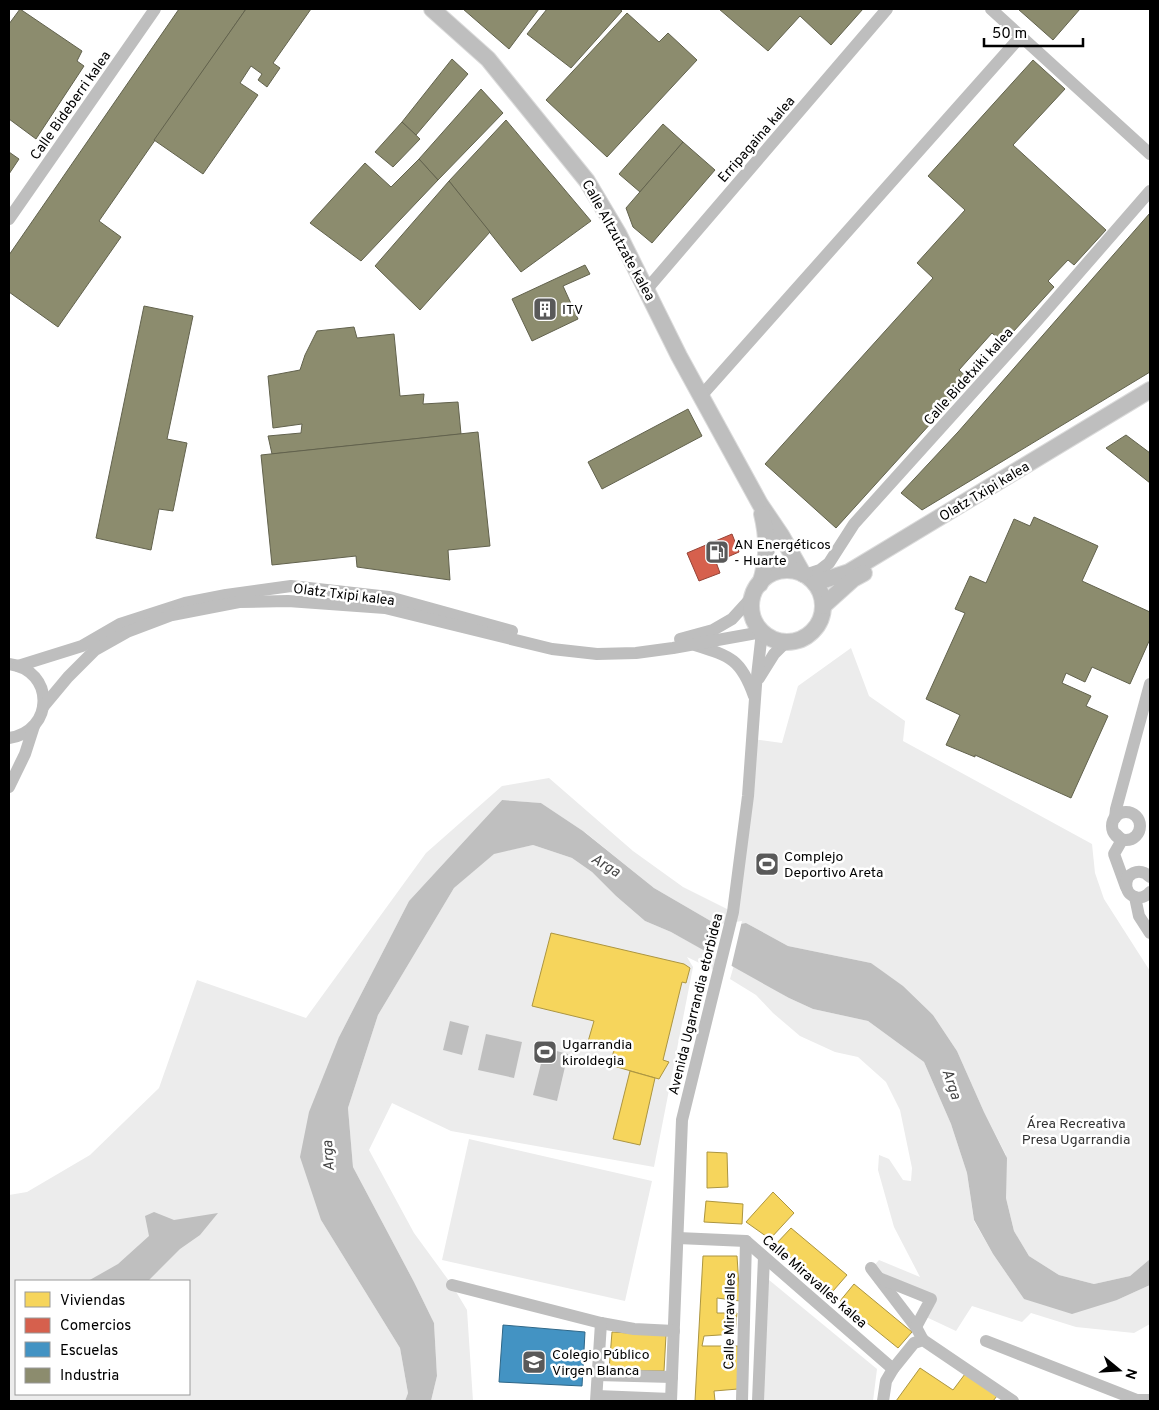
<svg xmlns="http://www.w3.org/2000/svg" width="1159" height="1410" viewBox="0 0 1159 1410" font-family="Overpass,sans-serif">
<rect width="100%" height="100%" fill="#fff"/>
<g fill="#ececec" fill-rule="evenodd">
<path d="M851,648l18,48 36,25 -2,20 189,103 3,29 9,26 46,72v288l-20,17 -36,8 -35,-9 -30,-19 -15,-25 -8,-33v-43l-22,-43 -27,-61 -24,-36 -62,-52 -83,-17 -42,-23 -16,3 2,-13 -11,14 -67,-39 -68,-55 -45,-30 -39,-3 -93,101 -70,136 -18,183 79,128 8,45 -3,8h-396v-206l18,-3 63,-37 69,-67 38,-108 109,38 120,-165 76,-67 47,-8 84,73 50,36 50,25 19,-173 30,4 16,-57zM16,1281h173v113h-173z"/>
<path d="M533,845l39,13 20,14 24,24 29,25 26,11 50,27 -3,13 -31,-15 6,10 -39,200 -203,-36 -59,-28 -23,47 45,83 38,52 15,25 6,91h-42l6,-25 -3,-53 -20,-41 -61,-115 -5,-59 30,-93 76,-127 40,-35z"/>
<path d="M734,965l55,33 24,11 55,12 56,41 27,62 16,49 7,48 19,33 31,45 93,1 33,-15v39l-16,9 -58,-6 -45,-14 -9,9 -50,-16 -16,25 -32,-15 11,-18 -63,-30 7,-8 41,17 -26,-50 -16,-57 1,-15 10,4 14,21 8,1 1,-13 -12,-58 -14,-28 -28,-25 -23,-5 -35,-16 -27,-23 -17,-18 -26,-16z"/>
<path d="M469,1139l183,42 -27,120 -183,-41z"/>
<path d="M763,1275l114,94 -4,32h-114z"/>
</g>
<g fill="#bfbfbf">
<path d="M502,800l39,3 42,28 71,57 67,39 25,-4 42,23 83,17 32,23 30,29 24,36 27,61 23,46 -1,40 8,33 15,25 30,19 35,9 36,-8 20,-17v26l-33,15 -45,14 -48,-15 -31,-45 -19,-34 -7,-47 -16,-49 -27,-62 -56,-41 -55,-12 -24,-11 -118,-66 -26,-11 -29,-25 -24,-24 -20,-14 -39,-13 -39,9 -40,34 -76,127 -30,93 5,59 61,115 20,41 3,53 -6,25h-26l3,-8 -8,-45 -79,-128 -21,-63 9,-45 30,-75 70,-136z"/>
<path d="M450,1021l19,5 -7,29 -19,-5z"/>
<path d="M486,1034l36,8 -8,36 -36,-8z"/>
<path d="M545,1048l23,6 -11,47 -24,-6z"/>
<path d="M154,1212l20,8 44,-7 -18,22 -20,14 -32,32h-60l30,-17 31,-28 -4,-20z"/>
</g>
<path fill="#fff" d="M716,921l6,3 20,-3 -11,47 -23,-13z"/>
<g fill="#f6d55c" stroke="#ac9540">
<path d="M551,933l133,31 6,4 -4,15 -4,-1 -19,78 6,2 -10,17 -49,-14 4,-15 -27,-5 7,-24 -62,-15z"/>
<path d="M630,1071l25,7 -15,67 -27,-6z"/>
<path d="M707,1152l20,1 1,34 -21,1z"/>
<path d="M773,1192l21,21 -24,26 -24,-17z"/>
<path d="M706,1201l37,3 -1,20 -38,-2z"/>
<path d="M791,1228l56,47 -14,16 -58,-46z"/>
<path d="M703,1256h34l3,45 -23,-3v15h20l-2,21 -31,2 -2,10h36v43l-24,2 1,10h-20z"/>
<path d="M854,1284l58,48 -14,16 -58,-47z"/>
<path d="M612,1332l54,3 -2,36 -55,-1z"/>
<path d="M920,1368l33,22 12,-16 32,22 -4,5h-97z"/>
</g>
<path fill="#d6604d" stroke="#964336" d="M732,534l7,18 -23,10 4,11 -21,8 -12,-28z"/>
<path fill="#4393c3" stroke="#2f6788" d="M503,1325l82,7 -3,54 -83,-4z"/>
<g fill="#8c8c6e" stroke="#62624d">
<path d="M20,9l62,42 -5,10 7,5 -48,73 -27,-20v-95z"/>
<path d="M179,9h67l-147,212 22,16 -63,90 -49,-35v-37z"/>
<path d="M246,9h65l-38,54 7,5 -13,19 -9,-7 4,-6 -11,-8 -11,17 18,12 -55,79 -49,-34z"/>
<path d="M463,9h76l-30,40z"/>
<path d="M547,9h72l3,2 -51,57 -44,-34z"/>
<path d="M719,9h144l-32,36 -31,-29 -32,35z"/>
<path d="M1018,9h62l-27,31z"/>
<path d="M627,13l32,29 9,-9 29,27 -90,97 -61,-57z"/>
<path d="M452,59l16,15 -52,61 -14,-13z"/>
<path d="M1033,60l32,29 -52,56 93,85 -32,35 -6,-5 -20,21 6,6 -51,56 -11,-10 -33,37 11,10 -134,148 -71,-64 168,-186 -16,-15 48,-53 -37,-34z"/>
<path d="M481,89l22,24 -65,67 -19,-21z"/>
<path d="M506,120l85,101 -70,51 -72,-91z"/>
<path d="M402,122l18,17 -27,28 -18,-15z"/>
<path d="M663,124l20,18 -43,50 -21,-18z"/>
<path d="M683,142l32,28 -63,73 -19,-16 -7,-19z"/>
<path d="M9,152l10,7 -10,15z"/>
<path d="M419,159l19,21 -77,81 -51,-38 55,-60 26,24z"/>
<path d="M449,181l41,51 -70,78 -45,-44z"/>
<path d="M1150,213v159l-228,138 -21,-17 57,-61z"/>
<path d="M585,265l5,9 -27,12 15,33 -46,22 -20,-42z"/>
<path d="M144,306l49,10 -26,123 20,4 -14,68 -14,-2 -8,41 -55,-12z"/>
<path d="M354,327l3,11 37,-4 6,62 24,-2 -1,10 35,-2 3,32 -189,20 -4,-18 33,-3 1,-9 -29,4 -5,-52 32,-6 5,-15 12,-24z"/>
<path d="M688,409l14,27 -100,53 -14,-27z"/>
<path d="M478,432l12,114 -42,4 2,30 -93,-13 -1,-11 -84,9 -11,-110z"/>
<path d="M1126,435l24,18v30l-44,-35z"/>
<path d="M1034,517l64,29 -16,35 68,31v27l-20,45 -38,-17 -7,15 -19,-9 -4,10 29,13 -5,10 22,10 -37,82 -96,-43v2l-29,-12 14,-30 -34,-16 39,-86 -10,-4 15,-33 16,7 28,-64 16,7z"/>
</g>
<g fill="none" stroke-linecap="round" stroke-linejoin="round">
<g stroke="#dbdbdb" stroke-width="18">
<g id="major">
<path d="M432,9l56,50 99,122 31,52 61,123 81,148 21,31 22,39"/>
<circle cx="787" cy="606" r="36"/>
<path d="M815,583l34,-11 301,-182"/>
<path d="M760,584c8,-24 8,-45 2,-70"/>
<path d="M823,606l30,-27 11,-6"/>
</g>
</g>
<g stroke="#bebebe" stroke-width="12">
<path d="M991,9l159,145"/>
<path d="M9,219l146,-210"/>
<path d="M647,289l240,-280"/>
<path d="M701,396l320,-360"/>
<path d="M805,575l15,-5 9,-7 25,-39 182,-202 114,-131"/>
<path d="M680,639l33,-9 19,-11 21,-23"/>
<path d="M695,645c35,11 46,14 59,51"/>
<path d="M9,664c46,6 46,67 0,74"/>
<path d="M18,666l64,-20 38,-22 65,-21 41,-8 65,-9 98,11 123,34"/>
<path d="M759,678l15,-24 12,-12"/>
<path d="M43,707l25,-30 27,-27 32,-18 45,-17 67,-13 49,-1 97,7 167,41 45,5 39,-1 37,-5 89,-16 -6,53 -8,111 -15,116 -51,208 -11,281"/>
<path d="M9,787l16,-33 9,-28"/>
<circle cx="1126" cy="826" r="14"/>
<path d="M1115,818l1,-9 34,-125"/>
<path d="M1116,834l6,6 -8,14 12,33"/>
<path d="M1150,877c-7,-7 -15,-7 -22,0 -7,16 10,28 22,15"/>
<path d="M1135,897l4,19 11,17"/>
<path d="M678,1238l68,3 147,128"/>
<path d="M871,1268l45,59 7,13"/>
<path d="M879,1278l52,21 -15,28"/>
<path d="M452,1285l149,38 33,6 40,2"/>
<path d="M986,1341l151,59h13"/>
<path d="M597,1375l75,2"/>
<path d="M597,1396l74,3"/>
<path d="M596,1401l5,-78"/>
<path d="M742,1401l4,-160"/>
<path d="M758,1401l6,-144"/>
<path d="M883,1401l3,-20 7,-12 21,-26 9,-3 90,61"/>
</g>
<use href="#major" stroke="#bebebe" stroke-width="16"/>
</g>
<defs>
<g id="building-square" transform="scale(1.25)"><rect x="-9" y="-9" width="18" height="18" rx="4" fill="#595959" stroke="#fff"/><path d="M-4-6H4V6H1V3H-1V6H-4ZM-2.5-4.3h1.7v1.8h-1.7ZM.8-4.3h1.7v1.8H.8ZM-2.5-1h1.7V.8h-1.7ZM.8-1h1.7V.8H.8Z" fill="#fff"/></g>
<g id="fuel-square" transform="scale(1.25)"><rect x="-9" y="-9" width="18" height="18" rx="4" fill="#595959" stroke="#fff"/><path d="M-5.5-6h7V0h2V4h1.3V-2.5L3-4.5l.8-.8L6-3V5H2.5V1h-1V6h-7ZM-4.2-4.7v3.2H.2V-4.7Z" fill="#fff"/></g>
<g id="stadium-square" transform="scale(1.25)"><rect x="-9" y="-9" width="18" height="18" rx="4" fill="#595959" stroke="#fff"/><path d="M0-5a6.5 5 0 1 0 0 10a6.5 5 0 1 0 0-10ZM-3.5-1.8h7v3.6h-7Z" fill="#fff"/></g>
<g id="school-square" transform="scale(1.25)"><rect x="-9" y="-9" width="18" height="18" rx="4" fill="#595959" stroke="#fff"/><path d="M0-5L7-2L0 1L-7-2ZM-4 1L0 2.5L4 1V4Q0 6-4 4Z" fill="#fff"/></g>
</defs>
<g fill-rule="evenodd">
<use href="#building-square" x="545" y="309"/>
<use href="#fuel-square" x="717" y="552"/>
<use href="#stadium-square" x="767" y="864"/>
<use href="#stadium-square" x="545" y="1052"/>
<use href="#school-square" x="534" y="1362"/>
</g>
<g text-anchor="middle" stroke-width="5" stroke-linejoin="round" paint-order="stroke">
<g font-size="14" fill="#000" stroke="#fff">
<text transform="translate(70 105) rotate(-55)" y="5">Calle Bideberri kalea</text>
<text transform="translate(756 139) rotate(-49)" y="5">Erripagaina kalea</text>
<text transform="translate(619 240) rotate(61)" y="5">Calle Altzutzate kalea</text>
<text transform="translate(968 376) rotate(-48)" y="5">Calle Bidetxiki kalea</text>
<text transform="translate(984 491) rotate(-31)" y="5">Olatz Txipi kalea</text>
<text transform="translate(344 594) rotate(7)" y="5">Olatz Txipi kalea</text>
<text transform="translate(695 1004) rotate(-76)" y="5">Avenida Ugarrandia etorbidea</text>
<text transform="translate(815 1281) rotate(41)" y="5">Calle Miravalles kalea</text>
<text transform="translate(729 1321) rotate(-89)" y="5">Calle Miravalles</text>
</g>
<g font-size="14" fill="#000" stroke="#fff" text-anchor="start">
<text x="562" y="314">ITV</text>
<text x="734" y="549">AN Energéticos<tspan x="734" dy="16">- Huarte</tspan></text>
<text x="784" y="861">Complejo<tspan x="784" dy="16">Deportivo Areta</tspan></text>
<text x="562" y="1049">Ugarrandia<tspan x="562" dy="16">kiroldegia</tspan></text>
<text x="552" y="1359">Colegio Público<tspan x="552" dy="16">Virgen Blanca</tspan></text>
</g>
<g font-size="14" fill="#333" stroke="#fff">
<text x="1076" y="1128">Área Recreativa<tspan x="1076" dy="16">Presa Ugarrandia</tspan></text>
</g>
<g font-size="15" font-style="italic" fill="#444" stroke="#fff">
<text transform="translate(606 865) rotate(31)" y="5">Arga</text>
<text transform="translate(952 1084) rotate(71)" y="5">Arga</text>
<text transform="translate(328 1156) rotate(-94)" y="5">Arga</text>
</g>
</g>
<rect width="1159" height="1410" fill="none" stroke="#000000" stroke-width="20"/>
<rect x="15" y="1280" width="175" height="115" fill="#ffffff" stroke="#999999"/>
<rect x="25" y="1292" width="25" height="15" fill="#f6d55c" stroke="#999999"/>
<text x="60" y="1305" font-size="15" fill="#000000">Viviendas</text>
<rect x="25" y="1318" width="25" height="15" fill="#d6604d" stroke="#999999"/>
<text x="60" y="1330" font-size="15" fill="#000000">Comercios</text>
<rect x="25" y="1342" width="25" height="15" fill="#4393c3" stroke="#999999"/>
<text x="60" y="1355" font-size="15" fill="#000000">Escuelas</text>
<rect x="25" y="1368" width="25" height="15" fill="#8c8c6e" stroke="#999999"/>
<text x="60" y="1380" font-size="15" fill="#000000">Industria</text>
<g transform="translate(1119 1370) rotate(108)" stroke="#ffffff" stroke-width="4" paint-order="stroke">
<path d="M0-4L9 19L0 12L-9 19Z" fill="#000000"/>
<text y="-8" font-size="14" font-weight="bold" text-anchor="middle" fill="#000000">N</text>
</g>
<path d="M984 38v8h99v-8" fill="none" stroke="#000000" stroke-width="2.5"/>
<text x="992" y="38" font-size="15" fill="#000000" stroke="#ffffff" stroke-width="4" paint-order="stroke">50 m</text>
</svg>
